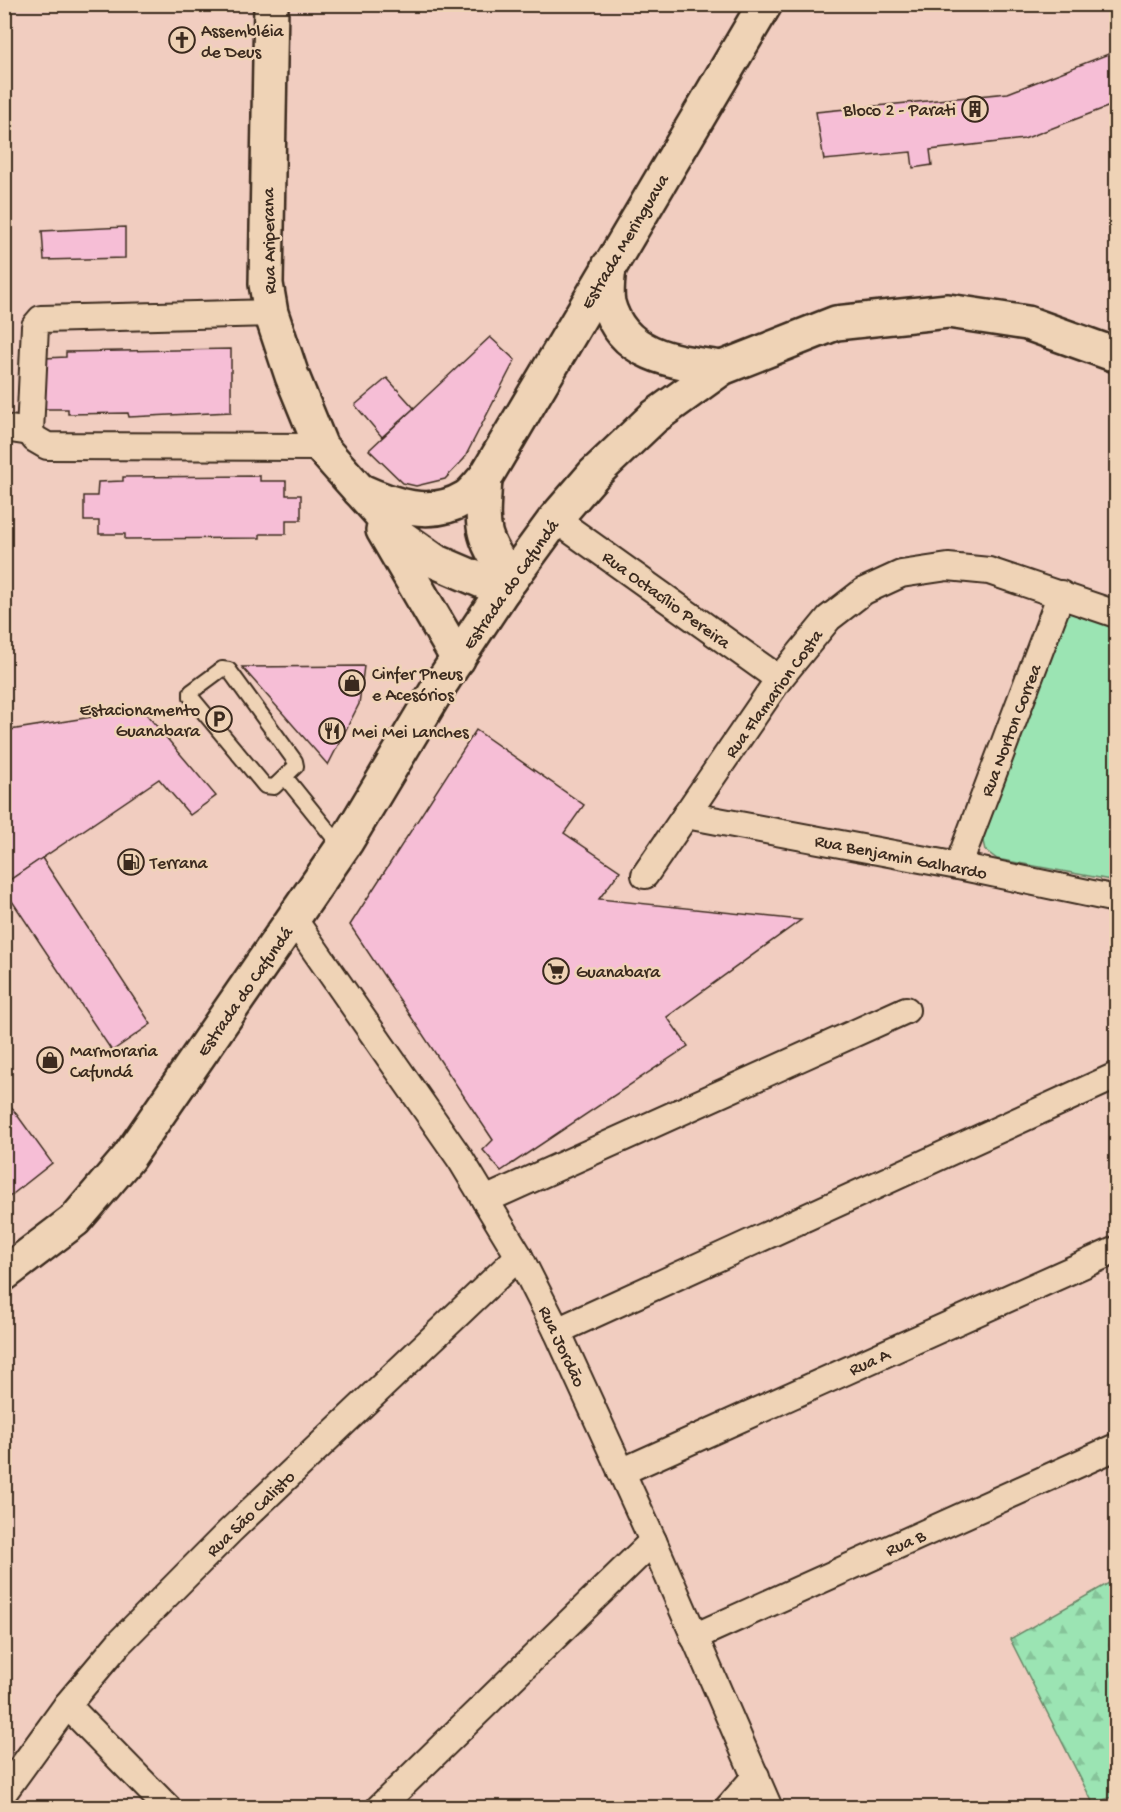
<svg xmlns="http://www.w3.org/2000/svg" width="1121" height="1812" viewBox="0 0 1121 1812" font-family="'Gochi Hand',sans-serif">
<defs>
<pattern id="forest-firs" width="22" height="20" patternUnits="userSpaceOnUse" patternTransform="scale(1.5)"><rect width="22" height="20" fill="#9be4b3"/><path d="M5 1l3.5 6h-7zM16 11l3.5 6h-7z" fill="#86c49a"/></pattern>
</defs>
<rect width="100%" height="100%" fill="#f1cdc0"/>
<filter id="ink" filterUnits="userSpaceOnUse"><feTurbulence type="fractalNoise" baseFrequency=".0167" numOctaves="2"/><feDisplacementMap in="SourceGraphic" scale="12" xChannelSelector="R" yChannelSelector="G"/><feConvolveMatrix kernelMatrix="1 2 1 2 8 2 1 2 1" color-interpolation-filters="sRGB"/></filter>
<g filter="url(#ink)">
<path fill="url(#forest-firs)" stroke="#6b8768" stroke-width="1.5" d="M1116,1579v217l-23,7 -83,-164z"/>
<path fill="#9be4b3" stroke="#6b8768" stroke-width="1.5" d="M1081,611l35,13v257l-119,-22 -12,-9 -4,-17 79,-209 8,-11z"/>
<g fill="#f6bed6" stroke="#3b2a1e" stroke-width="1.5">
<path d="M1116,51v67l-6,-12 -86,33 -94,11 2,15 -19,3 -2,-16 -87,8 -8,-48 192,-19z"/>
<path d="M125,227v31l-81,2 -2,-29z"/>
<path d="M490,337l25,23 -51,99 -19,20 -29,7 -13,-3 -34,-33z"/>
<path d="M231,349v63l-102,5 -1,-4 -60,1v-5h-23v-51l21,-1v-5z"/>
<path d="M387,378l27,30 -32,29 -27,-32z"/>
<path d="M260,476v5h26v14h15v25h-15v14h-26v4l-135,1v-5h-26v-13h-15v-25h13l1,-14 25,-1v-4z"/>
<path d="M364,666l-5,38 -31,61 -86,-98z"/>
<path d="M142,709l74,87 -26,19 -31,-36 -155,105v-153z"/>
<path d="M476,730l108,75 -20,28 56,38 -21,28 202,21 -134,97 21,29 -187,125 -18,-21 10,-10 -143,-215z"/>
<path d="M42,858l109,166 -39,27 -108,-162v-5z"/>
<path d="M4,1097l48,66 -48,38z"/>
</g>
<g fill="none" stroke-linecap="round" stroke-linejoin="round">
<g stroke="#3b2a1e" stroke-width="18">
<g id="service">
<path d="M222,669l7,1 66,91 1,5 -22,21 -9,-1 -74,-89v-5z"/>
<path d="M285,777l57,71"/>
</g>
</g>
<g stroke="#3b2a1e" stroke-width="30">
<g id="minor">
<path d="M271,313l-230,6 -6,7 -5,106 5,7 12,7 274,1"/>
<path d="M4,428l26,4"/>
<path d="M555,519l224,160"/>
<path d="M686,815l272,51 158,33"/>
<path d="M958,866l103,-272"/>
<path d="M645,875l134,-196 50,-61 35,-27 37,-17 47,-7 41,4 127,43"/>
<path d="M294,920l167,240 58,96 38,75 96,210 116,267"/>
<path d="M485,1200l421,-190"/>
<path d="M557,1331l559,-255"/>
<path d="M621,1472l495,-222"/>
<path d="M694,1637l422,-190"/>
<path d="M67,1705l101,103"/>
<path d="M4,1792l63,-87 52,-62 110,-111 290,-276"/>
<path d="M379,1808l274,-267"/>
<path d="M728,1808l28,-32"/>
</g>
</g>
<g stroke="#3b2a1e" stroke-width="38">
<g id="tertiary">
<path d="M271,4l-5,280 5,29 21,63 29,71 80,90 34,24 68,29"/>
<path d="M485,478c-3,52 -6,57 26,101"/>
<path d="M359,490c33,15 72,29 106,8 7,-4 14,-14 20,-20l280,-474"/>
<path d="M383,530l75,129"/>
</g>
</g>
<g stroke="#3b2a1e" stroke-width="38">
<g id="secondary">
<path d="M609,266c-1,11 -3,26 -1,37 14,54 68,59 114,65"/>
<path d="M4,1274l71,-54 53,-62 218,-316 94,-157 63,-95 52,-71 39,-45 60,-57 68,-49 114,-45 112,-12 79,12 89,32"/>
</g>
</g>
<use href="#service" stroke="#efd3b6" stroke-width="14"/>
<use href="#minor" stroke="#efd3b6" stroke-width="26"/>
<use href="#tertiary" stroke="#efd3b6" stroke-width="33"/>
<use href="#secondary" stroke="#efd3b6" stroke-width="33"/>
</g>
</g>
<defs>
<g id="church-ring" transform="scale(1.35)"><circle r="9.5" fill="#efd3b6" stroke="#3b2a1e" stroke-width="1.5"/><path d="M-1.2-6h2.4v3.5h3.3v2.4h-3.3V6h-2.4V-.1h-3.3v-2.4h3.3Z" fill="#3b2a1e"/></g>
<g id="building-ring" transform="scale(1.35)"><circle r="9.5" fill="#efd3b6" stroke="#3b2a1e" stroke-width="1.5"/><path d="M-4-6H4V6H1V3H-1V6H-4ZM-2.5-4.3h1.7v1.8h-1.7ZM.8-4.3h1.7v1.8H.8ZM-2.5-1h1.7V.8h-1.7ZM.8-1h1.7V.8H.8Z" fill="#3b2a1e"/></g>
<g id="shop-ring" transform="scale(1.35)"><circle r="9.5" fill="#efd3b6" stroke="#3b2a1e" stroke-width="1.5"/><path d="M-5-2.5h2.3a2.7 3.5 0 0 1 5.4 0H5L5.5 6h-11ZM-1.5-2.5h3a1.5 2.3 0 0 0-3 0Z" fill="#3b2a1e"/></g>
<g id="parking-ring" transform="scale(1.35)"><circle r="9.5" fill="#efd3b6" stroke="#3b2a1e" stroke-width="1.5"/><path d="M-3.5-5.5H1a3.5 3.5 0 0 1 0 7H-1V5.5H-3.5ZM-1-3.4V-.6H.8a1.4 1.4 0 0 0 0-2.8Z" fill="#3b2a1e"/></g>
<g id="restaurant-ring" transform="scale(1.35)"><circle r="9.5" fill="#efd3b6" stroke="#3b2a1e" stroke-width="1.5"/><path d="M-5-6h1v4h1v-4h1v4h1v-4h1v5L-1.5 .5V6h-2V.5L-5-1ZM5-6V6H3V1.5H1.5Q1.5-4 5-6Z" fill="#3b2a1e"/></g>
<g id="fuel-ring" transform="scale(1.35)"><circle r="9.5" fill="#efd3b6" stroke="#3b2a1e" stroke-width="1.5"/><path d="M-5.5-6h7V0h2V4h1.3V-2.5L3-4.5l.8-.8L6-3V5H2.5V1h-1V6h-7ZM-4.2-4.7v3.2H.2V-4.7Z" fill="#3b2a1e"/></g>
<g id="supermarket-ring" transform="scale(1.35)"><circle r="9.5" fill="#efd3b6" stroke="#3b2a1e" stroke-width="1.5"/><path d="M-6-5.5h2.5l.6 2H6L4.5 2H-2.5L-4.4-4H-6ZM-1.5 3.2a1.3 1.3 0 1 0 .1 0ZM3 3.2a1.3 1.3 0 1 0 .1 0Z" fill="#3b2a1e"/></g>
</defs>
<g fill-rule="evenodd">
<use href="#church-ring" x="182" y="40"/>
<use href="#building-ring" x="975" y="109"/>
<use href="#shop-ring" x="352" y="683"/>
<use href="#parking-ring" x="219" y="719"/>
<use href="#restaurant-ring" x="332" y="731"/>
<use href="#fuel-ring" x="131" y="862"/>
<use href="#supermarket-ring" x="556" y="971"/>
<use href="#shop-ring" x="50" y="1060"/>
</g>
<g text-anchor="middle" stroke-width="5" stroke-linejoin="round" paint-order="stroke">
<g font-size="18" fill="#3b2a1e" stroke="#efd3b6" text-anchor="start">
<text x="201" y="36">Assembléia<tspan x="201" dy="21">de Deus</tspan></text>
<text x="956" y="115" text-anchor="end">Bloco 2 - Parati</text>
<text x="372" y="679">Cinfer Pneus<tspan x="372" dy="21">e Acesórios</tspan></text>
<text x="200" y="715" text-anchor="end">Estacionamento<tspan x="200" dy="21">Guanabara</tspan></text>
<text x="352" y="737">Mei Mei Lanches</text>
<text x="150" y="868">Terrana</text>
<text x="576" y="977">Guanabara</text>
<text x="70" y="1056">Marmoraria<tspan x="70" dy="21">Cafundá</tspan></text>
</g>
<g font-size="18" fill="#3b2a1e" stroke="#efd3b6">
<text transform="translate(268 241) rotate(-91)" y="6">Rua Ariperana</text>
<text transform="translate(624 241) rotate(-59)" y="6">Estrada Meringuava</text>
<text transform="translate(510 584) rotate(-55)" y="6">Estrada do Cafundá</text>
<text transform="translate(667 599) rotate(36)" y="6">Rua Octacílio Pereira</text>
<text transform="translate(773 693) rotate(-54)" y="6">Rua Flamarion Costa</text>
<text transform="translate(1010 730) rotate(-69)" y="6">Rua Norton Correa</text>
<text transform="translate(901 856) rotate(11)" y="6">Rua Benjamin Galhardo</text>
<text transform="translate(244 991) rotate(-55)" y="6">Estrada do Cafundá</text>
<text transform="translate(563 1346) rotate(65)" y="6">Rua Jordão</text>
<text transform="translate(869 1361) rotate(-24)" y="6">Rua A</text>
<text transform="translate(250 1513) rotate(-44)" y="6">Rua São Calisto</text>
<text transform="translate(905 1542) rotate(-24)" y="6">Rua B</text>
</g>
</g>
<rect width="1121" height="1812" fill="none" stroke="#efd3b6" stroke-width="24"/>
<rect x="12" y="12" width="1097" height="1788" fill="none" stroke="#3b2a1e" stroke-width="2" filter="url(#ink)"/>
</svg>
